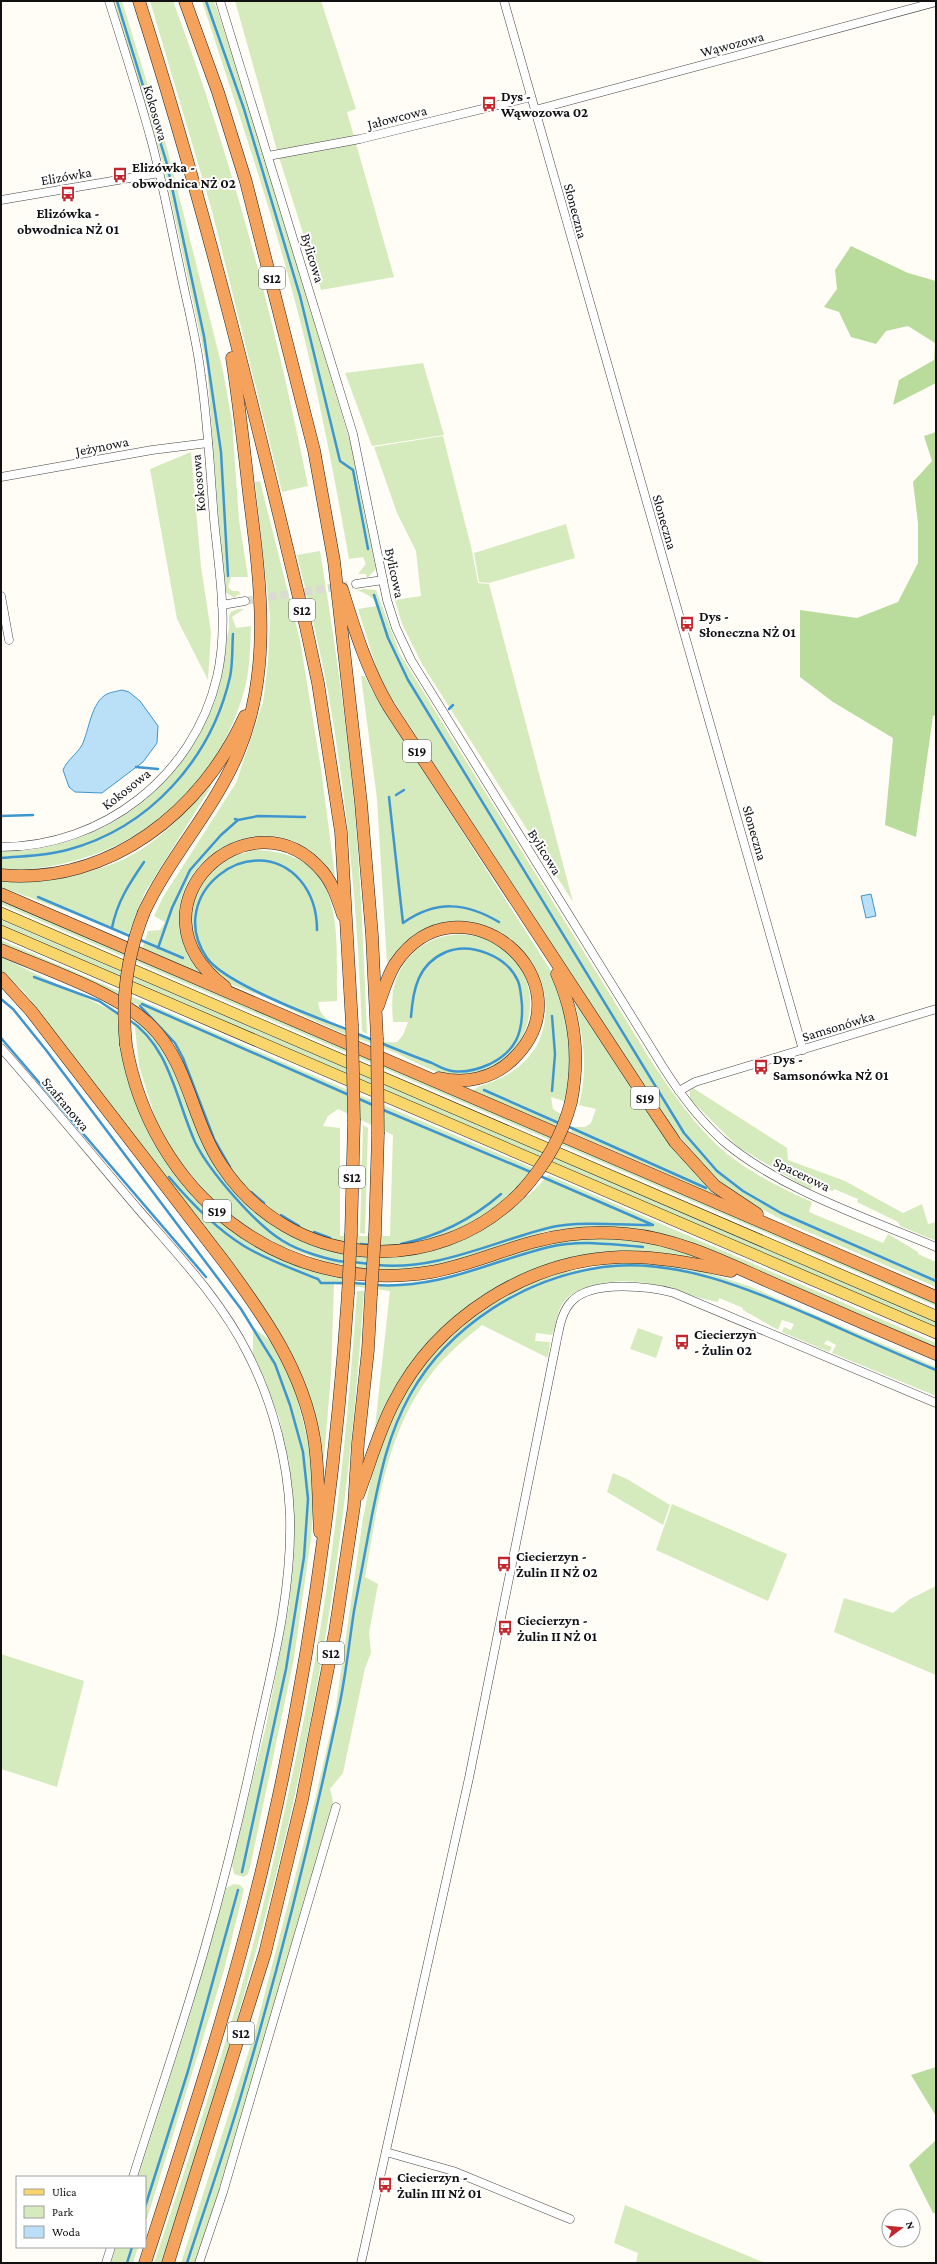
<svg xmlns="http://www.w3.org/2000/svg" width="937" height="2264" viewBox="0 0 937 2264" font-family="'Crimson Pro',serif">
<rect width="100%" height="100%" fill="#fffdf5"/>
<g fill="#d5ebbd" fill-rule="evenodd">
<path d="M114,1h8l45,147 56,223 9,50 7,99 9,57h-17l-3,10 4,4h6l3,3 -4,1 -2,3 -9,-5 -2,-5 -17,-221 -44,-204z"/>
<path d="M150,1h23c59,157 102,320 135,485l-26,6 -70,-281z"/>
<path d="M202,1h12l29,84 109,363 24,121 -9,9 -1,-4h-8l8,-10 -3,-7 -14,2c-16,-90 -33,-181 -57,-269 -26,-98 -59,-193 -90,-289z"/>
<path d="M235,1h86l35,108 -9,3 47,165 -73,13 -43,-136z"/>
<path d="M423,363l21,72 -72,11 -27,-73z"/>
<path d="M443,436l29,115 6,32 11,1 84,318 -151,-238 -20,-40 -7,-24 26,-4 -5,-45 -19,-38 -23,-66z"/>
<path d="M191,452l10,115 10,65 -3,48 -31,-61 -27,-150z"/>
<path d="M260,481l40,159 21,129 14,107c-11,-13 -24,-27 -39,-34 -47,-21 -108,13 -116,63 -2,18 1,35 8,51 3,6 10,11 11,18l-57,-25 6,-18 12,-1 5,-8 -11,-6 9,-19 73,-114 27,-81 5,-39 2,-47 -15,-134z"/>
<path d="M566,524l9,34 -86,25 -10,-1 -5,-29z"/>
<path d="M320,551c14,86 27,173 35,261 6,74 9,148 12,222l-5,-3c-4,-113 -14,-224 -33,-334 -9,-48 -20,-95 -32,-142z"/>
<path d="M364,589l12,1 24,64 253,410c17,25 34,50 56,73 27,29 67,49 103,65l-3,10 74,31 5,-9 30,18v2l18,8v25l-144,-62 -57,-30 -20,-16 -48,-58 -275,-422 -14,-26 -20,-64 18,-3c-2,-10 -10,-12 -19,-16z"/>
<path d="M238,609h6l-12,8 4,11 15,-2c-1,24 -1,49 -9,72 -34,109 -129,173 -241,172v-18c97,-3 168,-52 209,-139 13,-28 13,-58 19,-85 1,-4 -1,-8 0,-12 1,-4 5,-6 9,-7z"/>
<path d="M361,676h4l6,13 182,285 19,67 -5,61 -16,-5 2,12 9,6 -5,13 -84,-37c4,-5 11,-6 16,-8 22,-8 40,-21 50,-42 28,-66 -37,-138 -105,-115 -20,6 -35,21 -47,37l-10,-164z"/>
<path d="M214,782l-70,112 -15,40 -128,-47v-7c54,1 113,-6 156,-42 21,-17 39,-37 57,-56z"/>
<path d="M254,850c94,1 82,83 83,151l-19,1c1,4 1,8 4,12 12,15 56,31 75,28l6,-7 5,-13h-15c-1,-14 -2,-29 3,-42 22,-63 115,-60 132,6 11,45 -23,96 -74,90 -21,-3 -38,-14 -58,-23 -19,-8 -39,-14 -58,-22 -24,-10 -48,-22 -71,-33 -14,-6 -35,-11 -46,-21 -36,-30 -39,-77 -6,-110 11,-9 26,-13 39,-17z"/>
<path d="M1,898l935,403v5l-921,-396 -14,-6z"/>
<path d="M1,920l935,401v6l-935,-403z"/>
<path d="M1,940l337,146 197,83c-29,40 -83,71 -133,76 -83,8 -149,-31 -189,-104 -14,-27 -19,-58 -32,-85 -9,-20 -27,-36 -43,-51l-137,-61zM338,1109l55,26 -3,101h-50v-108l-17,-2 5,-10z"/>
<path d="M1,957l116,56c7,119 76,218 190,256 27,9 61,17 89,15 26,-2 53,-7 78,-15 25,-8 50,-21 75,-26 47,-8 117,-6 158,20l-114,-8 -38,7 -42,17 -35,21 -92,105 -11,22 15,-136 -56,-7 -3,90 -7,84 -3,1 -10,-53 -9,-30 -22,-40 -255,-343 -24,-23z"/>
<path d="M574,1001h3l146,197 -152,-66 2,-5h12l6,-4 5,-14 -17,-4c9,-35 5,-70 -5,-104z"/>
<path d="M134,1018c7,7 16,13 22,21 32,40 35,96 66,138 70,96 202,104 291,30 13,-10 25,-19 35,-32l388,168v5l-138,-58 -185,-62h-44l-25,4 -112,35 -41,3 -27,-1 -37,-7 -45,-16 -32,-17 -36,-28 -46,-54 -12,-27 -17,-54z"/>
<path d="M693,1088l94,60 1,12 57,21 58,32 19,-9 6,20 8,-2v19l-36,-15 -2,-4 -41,-20 1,-3 -24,-10 -1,2 -20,-5 -3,4 -72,-43 -48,-48v-8z"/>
<path d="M363,1125l5,3 -3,106 -5,-1z"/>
<path d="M648,1262l47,7 54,17 187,81v29l-104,-43 4,-8 -9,-5 -3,4 8,3 -3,5 -47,-20 2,-5 7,3 3,-6 -12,-4 -4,10 -35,-20v-2l-24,-10 -1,4c-23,-4 -44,-13 -67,-18 -25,-6 -73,-3 -88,19 -7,10 -6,22 -11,32l-16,-2 -1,8 15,1 -2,16 -66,-33c-21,17 -41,34 -56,56 -41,57 -49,129 -61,196l13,7 -9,49 2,20 -6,15 -22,105 -13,16 3,12 -55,195 -81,267h-16l73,-228 60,-231 21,-91 28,-195 12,-59 15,-42 18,-33 41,-49 40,-31 42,-22 27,-9 59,-10z"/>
<path d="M357,1291h7c-10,148 -27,296 -56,442 -36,180 -90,356 -147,530h-7c41,-123 83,-248 113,-374 18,-79 36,-160 50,-240 20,-118 32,-238 40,-358z"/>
<path d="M253,1327l22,18 20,45 13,51 6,55 -3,42 -17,120 -43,205 -3,11 -4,3 -10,-3 -2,-10 34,-138 23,-120 5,-58 -2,-58 -3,-28 -10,-45 -26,-62z"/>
<path d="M638,1328l25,9 -7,21 -26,-9z"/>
<path d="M613,1473l14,6 43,26 -7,20 -56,-33z"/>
<path d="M672,1504l115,50 -19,47 -112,-51z"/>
<path d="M936,1586v89l-102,-43 10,-34 49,15 17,-14z"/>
<path d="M1,1654l83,27 -27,106 -56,-18z"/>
<path d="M234,1884l6,1 4,4 -20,81 -79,255v-48h-7l52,-162 36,-127z"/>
<path d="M625,2205l140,58h-129l2,-10 -24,-10z"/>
<path d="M116,2247h22l-5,16h-22z"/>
</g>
<g fill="#b9dc9c">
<path d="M851,246l57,27 28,8v102l-43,22 6,-25 35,-20 1,-17 -27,-17 -22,5 -10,13 -25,-7 -12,-25 -15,-5 13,-18 -2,-19z"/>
<path d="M936,432v283l-3,1 -17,121 -31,-12 8,-87 -60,-36 -33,-25v-67l57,8 41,-16 20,-39v-40l-5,-41 19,-21 -8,-25z"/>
<path d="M936,2067v49l-25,-41z"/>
<path d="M936,2140v73h-3l-24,-48z"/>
</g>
<g fill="#b9e0f7" stroke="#3f96cf">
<path d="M122,690l7,2 11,9 18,25 -1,17 -14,19 -41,31 -27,-1 -6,-5 -6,-17c4,-10 14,-16 19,-25 7,-14 9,-43 25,-51 4,-2 11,-3 15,-4z"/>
<path d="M871,894l5,22 -10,2 -5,-22z"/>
</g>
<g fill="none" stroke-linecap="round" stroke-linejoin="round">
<g stroke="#3f96cf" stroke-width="2.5">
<path d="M117,1l50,163 37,172 17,116 7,124"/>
<path d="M206,1l38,108 56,187 40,165 13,9 15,79"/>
<path d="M374,595l14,43 20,42 276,453 33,38 26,20 38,22 155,68"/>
<path d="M449,709l4,-4"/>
<path d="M136,767l22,2"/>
<path d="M396,795l8,-5"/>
<path d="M389,797l14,126c33,-23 62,-21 96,-1"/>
<path d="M1,816l32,-1"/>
<path d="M235,819l3,1 20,-4 47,1"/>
<path d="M1,858c22,-2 45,-2 66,-8 83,-22 144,-91 163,-173 3,-14 2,-29 3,-43"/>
<path d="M38,897l94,40"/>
<path d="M112,928c5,-26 17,-44 32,-66"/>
<path d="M317,930c0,-18 -5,-36 -17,-50 -48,-54 -137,15 -93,78 18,26 110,60 142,72"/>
<path d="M138,939l45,19"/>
<path d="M158,948l14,-40 18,-38 31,-35 17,-15"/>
<path d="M34,977l65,24 21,14"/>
<path d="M1,999l12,10 33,41 195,259 34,55 15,41 13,47 5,47 -4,58 -18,112 -44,203"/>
<path d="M142,1004l207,91"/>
<path d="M140,1006l35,37 8,15 31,81 16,28"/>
<path d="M552,1016l3,38 -3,37"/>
<path d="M128,1019c42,27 48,81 67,123 14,29 60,82 88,99 16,10 45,19 63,21"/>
<path d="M355,1033l18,7"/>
<path d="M1,1038l205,239"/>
<path d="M381,1043c17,7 34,14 51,20 6,3 13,7 20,8 12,2 27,-2 38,-7 26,-13 33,-31 32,-59 -1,-8 -1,-16 -4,-24 -11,-25 -47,-39 -72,-29 -28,12 -33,37 -35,65"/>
<path d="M484,1090l77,34"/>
<path d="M357,1098l18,8"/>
<path d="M381,1109l152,64"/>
<path d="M567,1126l139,62"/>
<path d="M169,1177c22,26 46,51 75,69 23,14 49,23 74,33l3,4h24"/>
<path d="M251,1192l13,11"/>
<path d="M281,1215l18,11"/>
<path d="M314,1232l16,6"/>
<path d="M361,1244l11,1"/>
<path d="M401,1244c38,-8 70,-24 100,-50"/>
<path d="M353,1262l17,2"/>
<path d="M377,1265c60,6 117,-24 175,-38 27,-6 72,-2 101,-2l-113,-49"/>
<path d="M352,1283l17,1"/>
<path d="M375,1285c66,4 113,-23 174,-38 30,-7 64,-3 94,0"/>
<path d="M145,2207l43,-136 50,-181"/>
<path d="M127,2263l5,-16"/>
<path d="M187,2263c19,-59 40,-118 57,-178 37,-125 68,-251 95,-378 7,-32 10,-64 15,-96 6,-32 12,-64 18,-96 9,-44 16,-80 38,-120 39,-70 115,-117 193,-128 71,-10 146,22 209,49 41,18 82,37 124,54"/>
</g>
<path stroke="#dbdad3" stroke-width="8" stroke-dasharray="8 4" stroke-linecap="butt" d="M245,601l111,-17"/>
<g stroke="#444" stroke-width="9">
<g id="minor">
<path d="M220,1l133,433 34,166 9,28 15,32 252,407c17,27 36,52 59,73 57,49 145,78 214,107"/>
<path d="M504,1l299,1049"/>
<path d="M535,110l401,-108"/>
<path d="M268,156l92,-17 171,-42"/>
<path d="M1,200l158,-27"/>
<path d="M1,477l151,-27 56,-7"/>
<path d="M356,584l27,-4"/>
<path d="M1,596l8,44"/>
<path d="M222,605l23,-4"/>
<path d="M1,847c102,0 193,-71 216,-170 12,-52 2,-106 -3,-158 -4,-48 -6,-96 -13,-143 -4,-36 -14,-72 -21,-107 -9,-42 -17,-84 -28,-126 -13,-48 -28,-95 -43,-142"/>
<path d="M1,1048c47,53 92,108 138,162 39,45 82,90 109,144 25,49 40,107 42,162 2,73 -16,145 -32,216 -15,71 -32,142 -52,212 -22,79 -49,156 -73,233"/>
<path d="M679,1091l16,-9 241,-73"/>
<path d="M386,2152l67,19 117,48"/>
<path d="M106,2263l5,-16"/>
<path d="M199,2263l24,-71 113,-385"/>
<path d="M361,2263l108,-485 87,-434c3,-14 5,-32 16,-43 20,-21 76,-15 102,-8l262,110"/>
</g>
</g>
<g stroke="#222" stroke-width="12">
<g id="major">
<path d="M1,913l935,403"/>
<path d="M1,931l935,402"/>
</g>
</g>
<g stroke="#222" stroke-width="13">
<g id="highway">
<path d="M139,1c66,205 117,416 167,626l12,56 23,149 11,192"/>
<path d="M185,1l33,91 28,90 68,268 20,111 27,242 11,132 5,103"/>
<path d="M342,589c13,42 25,81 47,118l259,395 27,40 40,44 42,28"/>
<path d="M1,875c109,10 201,-64 244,-159"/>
<path d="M1,894l935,403"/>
<path d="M144,912c26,-56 70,-102 94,-159 35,-83 22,-173 11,-260 -5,-45 -10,-90 -17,-135"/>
<path d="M1,950c44,19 117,43 150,76 38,38 41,96 71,140 68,103 212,114 298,27"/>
<path d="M557,974c18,41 23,84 14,128"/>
<path d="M1,978l30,33 194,252c39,53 78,108 89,175 5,31 4,63 6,94"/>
<path d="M225,987c-106,-80 27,-201 98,-115 10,12 15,28 20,43"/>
<path d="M378,1006c5,-14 9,-29 17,-42 65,-96 200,17 117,96 -20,19 -47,24 -73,18"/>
<path d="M126,1045c25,147 154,252 305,227 36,-6 70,-22 106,-31 29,-8 60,-10 90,-7 55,5 105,32 154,53 52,23 103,45 155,67"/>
<path d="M351,1234l3,-113"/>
<path d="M375,1234l3,-100"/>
<path d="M358,1495c12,-31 20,-63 36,-93 42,-83 133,-142 227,-145 37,-1 74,7 110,14"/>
<path d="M145,2263c47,-146 95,-291 128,-441 39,-174 63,-350 75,-528"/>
<path d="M168,2263l97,-310 37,-153 33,-168 19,-126 4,-63 10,-93 3,-55"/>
</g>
</g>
<use href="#minor" stroke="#fff" stroke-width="8"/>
<use href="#major" stroke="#f9d66b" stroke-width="11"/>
<use href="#highway" stroke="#f5a25d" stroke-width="12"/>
<g stroke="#222" stroke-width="13" stroke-linecap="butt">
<g id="highway-bridge">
<path d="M352,1024l2,97"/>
<path d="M377,1038l1,96"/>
<path d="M126,1045c-5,-46 1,-90 18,-133"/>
<path d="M520,1193c24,-26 42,-56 51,-91"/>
<path d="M348,1294l3,-60"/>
<path d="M371,1295l4,-61"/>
</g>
</g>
<use href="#highway-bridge" stroke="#f5a25d" stroke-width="12"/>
</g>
<defs>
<g id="bus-bare" transform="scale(1.2)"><path d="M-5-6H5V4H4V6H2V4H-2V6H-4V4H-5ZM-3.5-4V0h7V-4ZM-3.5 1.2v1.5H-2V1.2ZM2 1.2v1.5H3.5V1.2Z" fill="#c4262e" stroke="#fff" stroke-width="2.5" paint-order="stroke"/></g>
</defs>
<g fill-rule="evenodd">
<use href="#bus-bare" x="489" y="104"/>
<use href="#bus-bare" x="120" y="175"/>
<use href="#bus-bare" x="68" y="194"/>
<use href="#bus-bare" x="687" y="624"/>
<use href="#bus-bare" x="761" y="1067"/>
<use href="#bus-bare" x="682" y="1342"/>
<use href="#bus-bare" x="504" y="1564"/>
<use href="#bus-bare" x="505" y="1628"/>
<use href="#bus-bare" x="385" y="2185"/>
</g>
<g text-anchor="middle" stroke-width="4" stroke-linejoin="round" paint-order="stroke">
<g fill="#fff" stroke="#585858" stroke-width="1">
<rect x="259" y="267" width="26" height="22" rx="3"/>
<rect x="289" y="599" width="26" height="22" rx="3"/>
<rect x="403" y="740" width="28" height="22" rx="3"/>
<rect x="631" y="1087" width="28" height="22" rx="3"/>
<rect x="339" y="1166" width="26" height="22" rx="3"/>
<rect x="203" y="1200" width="28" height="22" rx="3"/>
<rect x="318" y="1642" width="26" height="22" rx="3"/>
<rect x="228" y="2022" width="26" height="22" rx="3"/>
</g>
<g font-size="13" font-weight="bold" fill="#111">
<text x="272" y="283">S12</text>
<text x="302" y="615">S12</text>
<text x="417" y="756">S19</text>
<text x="645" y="1103">S19</text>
<text x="352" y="1182">S12</text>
<text x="217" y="1216">S19</text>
<text x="331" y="1658">S12</text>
<text x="241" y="2038">S12</text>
</g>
<g font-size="14" fill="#111" stroke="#fff">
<text transform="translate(732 44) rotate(-15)" y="5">Wąwozowa</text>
<text transform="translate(156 113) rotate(74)" y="5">Kokosowa</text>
<text transform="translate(397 117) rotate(-14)" y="5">Jałowcowa</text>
<text transform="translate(66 176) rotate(-10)" y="5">Elizówka</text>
<text transform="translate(576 211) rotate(75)" y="5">Słoneczna</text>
<text transform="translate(313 258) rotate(73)" y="5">Bylicowa</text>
<text transform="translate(102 446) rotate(-11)" y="5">Jeżynowa</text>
<text transform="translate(198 483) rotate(-95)" y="5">Kokosowa</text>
<text transform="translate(665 522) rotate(74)" y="5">Słoneczna</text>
<text transform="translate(395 573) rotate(78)" y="5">Bylicowa</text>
<text transform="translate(126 789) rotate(-38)" y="5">Kokosowa</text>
<text transform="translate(755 833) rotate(74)" y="5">Słoneczna</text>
<text transform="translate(545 852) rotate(58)" y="5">Bylicowa</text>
<text transform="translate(838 1026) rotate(-17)" y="5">Samsonówka</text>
<text transform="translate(66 1104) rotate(50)" y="5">Szafranowa</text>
<text transform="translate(802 1174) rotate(26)" y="5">Spacerowa</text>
</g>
<g font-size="14" font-weight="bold" fill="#111" stroke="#fff" text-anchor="start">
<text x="501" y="101">Dys -<tspan x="501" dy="16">Wąwozowa 02</tspan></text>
<text x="132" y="172">Elizówka -<tspan x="132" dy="16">obwodnica NŻ 02</tspan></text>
<text x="68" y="218" text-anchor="middle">Elizówka -<tspan x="68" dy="16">obwodnica NŻ 01</tspan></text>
<text x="699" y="621">Dys -<tspan x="699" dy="16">Słoneczna NŻ 01</tspan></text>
<text x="773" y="1064">Dys -<tspan x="773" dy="16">Samsonówka NŻ 01</tspan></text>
<text x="694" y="1339">Ciecierzyn<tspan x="694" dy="16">- Żulin 02</tspan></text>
<text x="516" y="1561">Ciecierzyn -<tspan x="516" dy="16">Żulin II NŻ 02</tspan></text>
<text x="517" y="1625">Ciecierzyn -<tspan x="517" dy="16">Żulin II NŻ 01</tspan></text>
<text x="397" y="2182">Ciecierzyn -<tspan x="397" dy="16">Żulin III NŻ 01</tspan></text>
</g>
</g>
<rect width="937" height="2264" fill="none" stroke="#111111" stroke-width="4"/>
<rect x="16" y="2176" width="130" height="72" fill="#ffffff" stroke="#a0a0a0"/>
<rect x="24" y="2189" width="20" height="6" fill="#f9d66b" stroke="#a0a0a0"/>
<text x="52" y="2196" font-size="12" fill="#111111">Ulica</text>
<rect x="24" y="2206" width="20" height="12" fill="#d5ebbd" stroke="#a0a0a0"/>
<text x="52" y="2216" font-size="12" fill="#111111">Park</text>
<rect x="24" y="2226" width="20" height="12" fill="#b9e0f7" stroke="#a0a0a0"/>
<text x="52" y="2236" font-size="12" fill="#111111">Woda</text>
<g transform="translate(901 2228) rotate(74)"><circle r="19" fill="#ffffff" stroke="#a0a0a0"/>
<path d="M0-3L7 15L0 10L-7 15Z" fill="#c4262e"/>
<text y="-6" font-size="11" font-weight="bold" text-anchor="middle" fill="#111111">N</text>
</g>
</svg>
